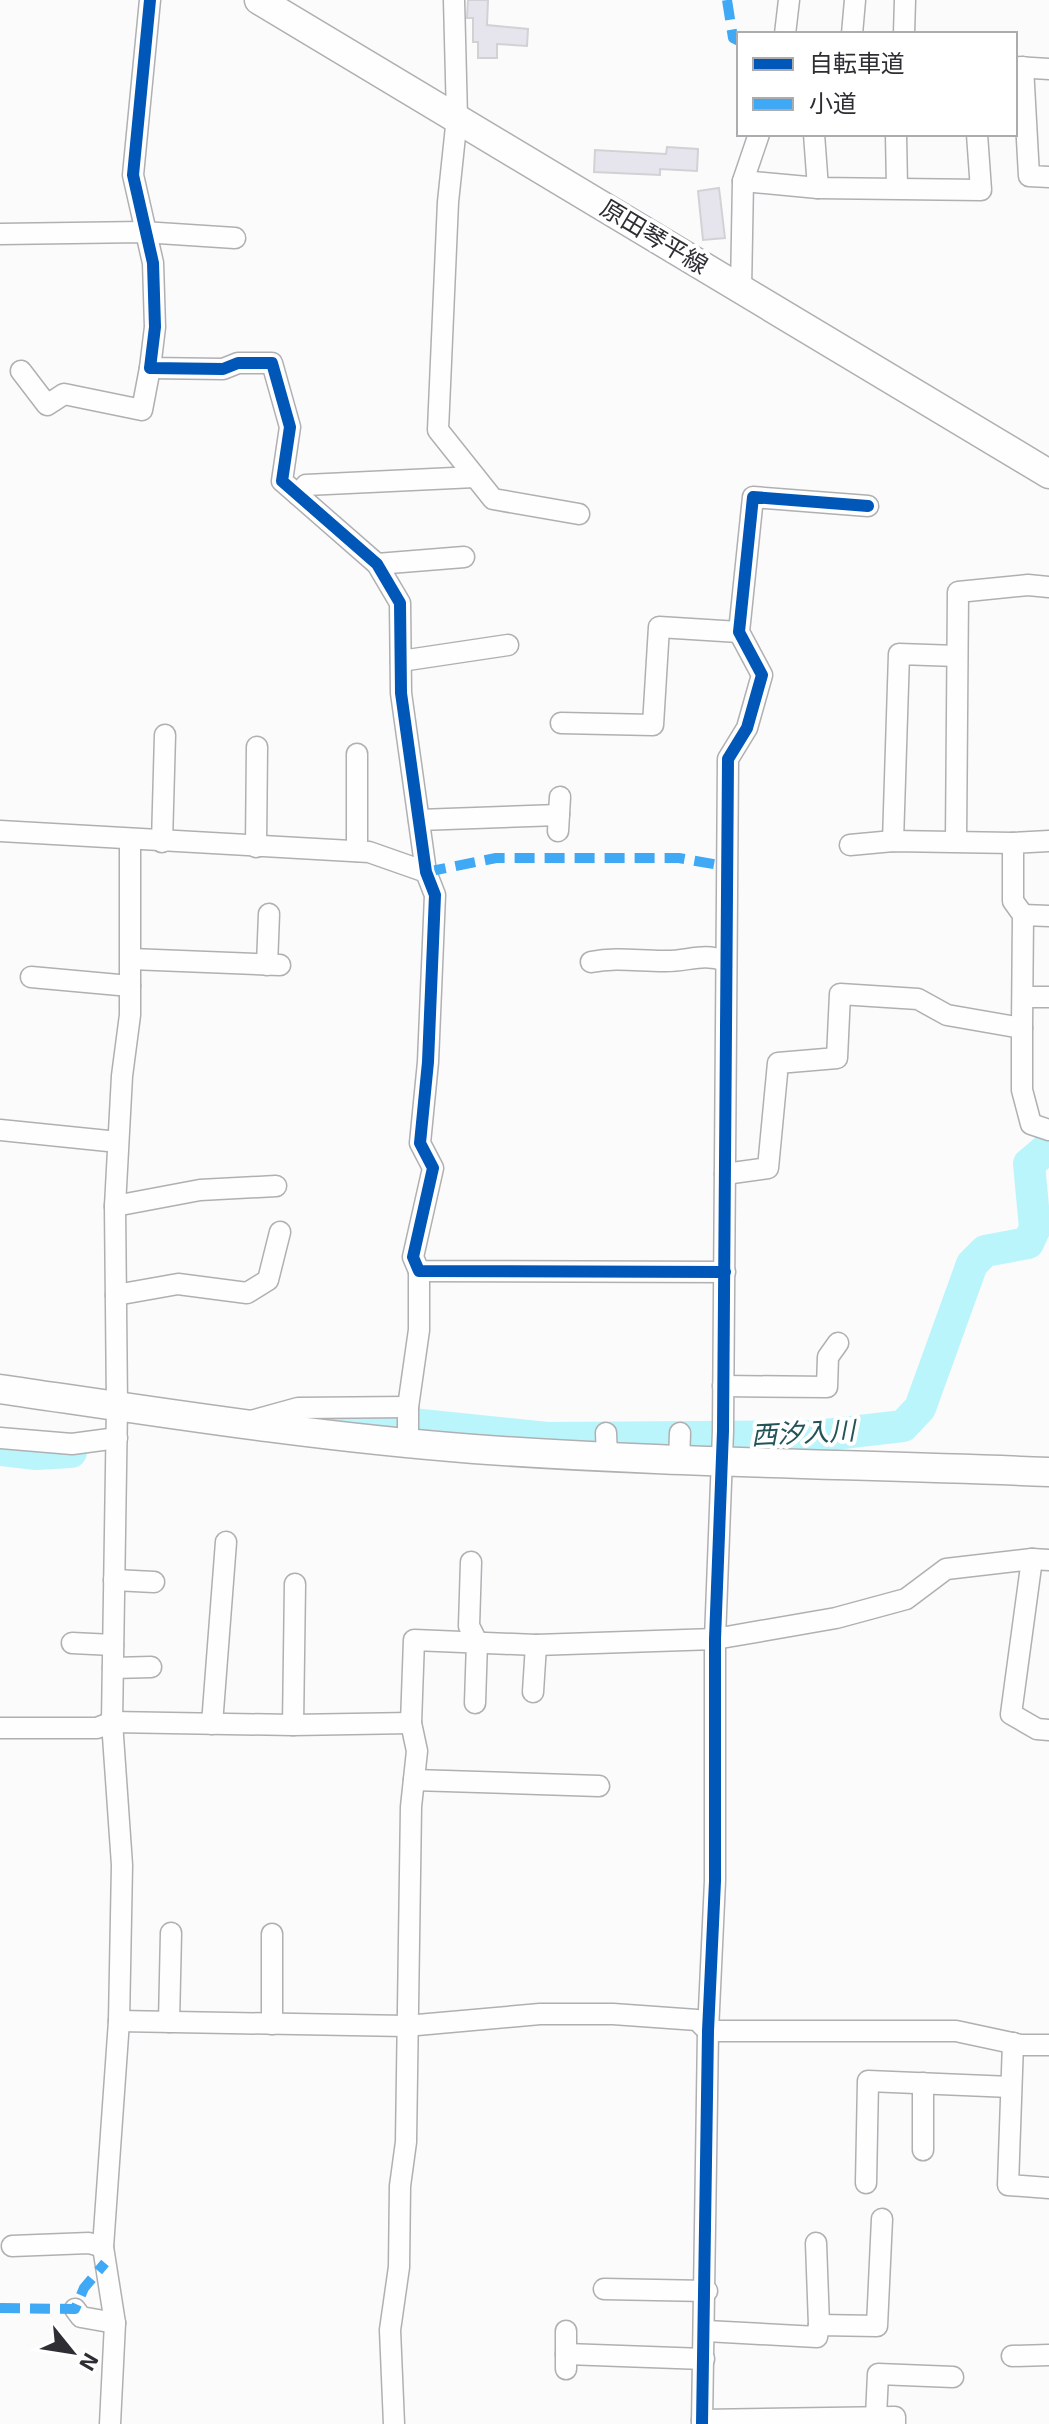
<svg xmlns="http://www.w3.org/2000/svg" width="1049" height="2424" viewBox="0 0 1049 2424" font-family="'Exo 2','Noto Sans JP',sans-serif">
<rect width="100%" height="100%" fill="#fbfbfc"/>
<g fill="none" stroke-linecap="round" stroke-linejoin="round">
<g stroke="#baf5fb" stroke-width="32">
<path d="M325,1415l222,23 270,-2 86,-10 17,-18 52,-144 13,-13 43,-8 7,-15 -6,-64 20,-17"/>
<path d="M0,1450l36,4 35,-2"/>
</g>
</g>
<g fill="#e6e5ee" stroke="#d2d2d5" stroke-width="2">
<path d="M468,0h20l-1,25 41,4 -1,17 -30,-2v14h-19v-16h-5v-24h-6z"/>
<path d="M667,147l31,2 -1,22 -37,-2v6l-66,-3 1,-22 71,4z"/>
<path d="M719,188l6,50 -22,2 -5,-49z"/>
</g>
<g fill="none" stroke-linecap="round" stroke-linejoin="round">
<g stroke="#b0b0b3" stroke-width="23">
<g id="street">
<path d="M150,0l-17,175 20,88 2,64 -5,41 73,1 15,-6h34l18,64 -8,54 95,83 23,39 1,90 25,179 9,23 -7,167 -8,81 13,25 -20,89 6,14 306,1"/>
<path d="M454,0l3,117 -9,85 -10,228 55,69 86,15"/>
<path d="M785,34l4,-34"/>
<path d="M852,34l3,-34"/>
<path d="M904,34l1,-34"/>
<path d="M1015,67l34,2"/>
<path d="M1023,67l6,109 20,1"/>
<path d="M814,134l4,54 163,2 -4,-56"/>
<path d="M896,134l1,54"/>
<path d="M743,181l75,7"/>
<path d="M0,234l143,-2 92,6"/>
<path d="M741,289l2,-108 16,-47"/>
<path d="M21,371l26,34 17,-11 78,16 8,-42"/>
<path d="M298,495l8,-10 169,-8"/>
<path d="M377,564l87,-7"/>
<path d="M401,661l107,-16"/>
<path d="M561,723l92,2 6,-98 80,5"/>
<path d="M357,754v97"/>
<path d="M419,820l140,-5"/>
<path d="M0,831l369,21 57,20"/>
<path d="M558,831l2,-34"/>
<path d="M893,841l6,-187 58,2"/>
<path d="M956,841l2,-249 70,-7 21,2"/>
<path d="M162,842l3,-107"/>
<path d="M850,845l43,-4 120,2"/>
<path d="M256,847l1,-100"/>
<path d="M1023,915l26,1"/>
<path d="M131,959l149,6"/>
<path d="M591,962c25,-5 47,-1 72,-1 25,1 38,-9 63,0"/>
<path d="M267,965l2,-51"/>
<path d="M31,977l99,9"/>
<path d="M1023,997h26"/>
<path d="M1022,1028l1,-113 -10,-14v-58l36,-2"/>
<path d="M0,1130l118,12"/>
<path d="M725,1174l43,-6 10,-105 59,-5 3,-64 78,5 29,16 75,13v62l9,34 18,6"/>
<path d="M115,1206l85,-16 76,-4"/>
<path d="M116,1295l62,-11 69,9 21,-13 12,-48"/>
<path d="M723,1386l104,1 1,-30 10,-14"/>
<path d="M251,1421l47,-13 110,-1"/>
<path d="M606,1433l1,24"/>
<path d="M0,1438l72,6 45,-6"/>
<path d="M408,1443v-36l11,-77v-59"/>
<path d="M679,1461l1,-28"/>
<path d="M1032,1559l-21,155 26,15 12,1"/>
<path d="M471,1562l-2,64 8,16 -2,61"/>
<path d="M114,1580l40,2"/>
<path d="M72,1643l41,2"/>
<path d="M113,1668l38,-1"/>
<path d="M533,1692l3,-47"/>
<path d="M212,1724l14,-182"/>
<path d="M293,1725l2,-141"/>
<path d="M0,1728h97l15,-6 181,3 118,-2"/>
<path d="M414,1780l185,6"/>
<path d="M272,1934v90"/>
<path d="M119,2021l287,5 134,-12h73l84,6 11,11h248l65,14h28"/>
<path d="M169,2022l2,-89"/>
<path d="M1013,2043l-5,142 41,3"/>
<path d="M923,2150v-67"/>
<path d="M866,2183l2,-102 143,6"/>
<path d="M816,2243l3,82"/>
<path d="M12,2246l77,-3 14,4"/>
<path d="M604,2289l103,2"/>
<path d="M75,2309l6,8 34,6"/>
<path d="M566,2331v38"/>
<path d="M706,2331l111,6 2,-12 58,1 5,-107"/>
<path d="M566,2354l138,5"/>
<path d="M1012,2356l37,-1"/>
<path d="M876,2417l2,-43 75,3"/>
<path d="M702,2420l193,-3v7"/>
<path d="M110,2424l5,-101 -12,-76 16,-226 3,-156 -10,-143 5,-316 -2,-200 7,-130 8,-61v-175"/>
<path d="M394,2424l-4,-94 9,-63 1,-81 6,-44 5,-335 6,-56 -6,-28 3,-83 122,5 179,-6 121,-21 70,-19 40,-30 86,-10 17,1"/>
<path d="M702,2424l6,-393 7,-150v-242l8,-208 5,-672 19,-31 15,-53 -23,-43 14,-135 115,9"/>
</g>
</g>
<g stroke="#b0b0b3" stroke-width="31">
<g id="secondary">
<path d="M259,0l790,474"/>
<path d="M0,1389c158,23 315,48 474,60 192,14 383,15 575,23"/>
</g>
</g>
<use href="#street" stroke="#fefeff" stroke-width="20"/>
<use href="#secondary" stroke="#fefeff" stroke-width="28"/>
<g stroke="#3fa9f5" stroke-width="10" stroke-dasharray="20 10" stroke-linecap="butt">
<path d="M727,0l6,38 6,3"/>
<path d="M426,872l70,-14h183l51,9"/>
<path d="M0,2308l75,1 9,-21 21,-25"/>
</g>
<g stroke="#fff" stroke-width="17">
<g id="cycleway">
<path d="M150,0l-17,175 20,88 2,64 -5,41 73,1 15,-6h34l18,64 -8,54 95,83 23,39 1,90 25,179 9,23 -7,167 -8,81 13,25 -20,89 6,14 306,1"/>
<path d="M702,2424l6,-393 7,-150v-242l8,-208 5,-672 19,-31 15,-53 -23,-43 14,-135 115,9"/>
</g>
</g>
<use href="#cycleway" stroke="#0057b8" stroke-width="12"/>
</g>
<g text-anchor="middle" stroke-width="8" stroke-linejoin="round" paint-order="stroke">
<g font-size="24" fill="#2f2e34" stroke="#fff">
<text transform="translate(654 237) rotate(31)" y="8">原田琴平線</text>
</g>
<g font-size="26" font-style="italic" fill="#225458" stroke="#fff">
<text transform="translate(803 1433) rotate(-3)" y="9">西汐入川</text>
</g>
</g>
<rect x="737" y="32" width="280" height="104" fill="#ffffff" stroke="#acabae" stroke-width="2"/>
<rect x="753" y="58" width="40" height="12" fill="#0057b8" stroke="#acabae" stroke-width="2"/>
<text x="809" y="72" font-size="24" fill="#2f2e34">自転車道</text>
<rect x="753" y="98" width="40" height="12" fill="#3fa9f5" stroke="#acabae" stroke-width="2"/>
<text x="809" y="112" font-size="24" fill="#2f2e34">小道</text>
<g transform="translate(72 2352) rotate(120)" stroke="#ffffff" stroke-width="6" paint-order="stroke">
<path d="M0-6L14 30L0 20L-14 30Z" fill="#2f2e34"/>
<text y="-12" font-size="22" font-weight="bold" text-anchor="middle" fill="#2f2e34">N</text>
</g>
</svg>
